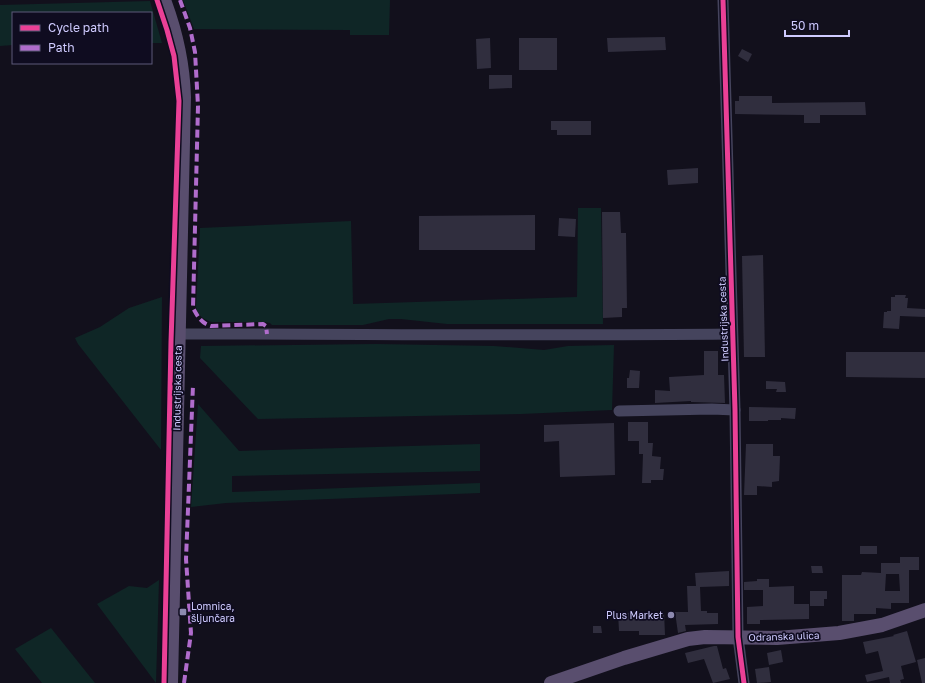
<svg xmlns="http://www.w3.org/2000/svg" width="925" height="683" viewBox="0 0 925 683" font-family="'Golos Text',sans-serif">
<rect width="100%" height="100%" fill="#12101c"/>
<g fill="#0f2626">
<path d="M183,0h207l-1,35h-39v-5l-156,-1z"/>
<path d="M150,1l12,42h-11v-30h-138v32l-13,1v-41z"/>
<path d="M578,208h23l2,116h-156l-46,-5h-12l-26,6h-91l-2,-2 -6,-1h-52c-8,-2 -14,-6 -16,-15l4,-79 151,-7 2,83 224,-7z"/>
<path d="M162,297l-1,153 -83,-106 -3,-6 25,-11 29,-19z"/>
<path d="M376,344l118,2 50,4 24,-4 46,-1 -2,65 -91,4 -263,5 -58,-61 1,-12z"/>
<path d="M198,404l41,47 241,-7v27l-248,5v16l248,-9v10l-254,10 -35,4z"/>
<path d="M159,580l-3,103 -59,-79 32,-18 18,2z"/>
<path d="M51,628l44,55h-53l-27,-34z"/>
</g>
<g fill="#302e3e" fill-rule="evenodd">
<path d="M665,37l1,13 -58,2 -1,-14z"/>
<path d="M490,38l1,30 -14,1 -1,-30z"/>
<rect x="519" y="38" width="38" height="32"/>
<path d="M742,49l10,5 -4,8 -10,-6z"/>
<path d="M489,75h23v13l-23,1z"/>
<path d="M739,96h33v7l93,-1 1,13h-46v8h-16v-8l-69,-1v-13h4z"/>
<path d="M551,121h40v14h-34v-5h-6z"/>
<path d="M698,168v15l-30,2 -1,-15z"/>
<path d="M602,212h18l1,21h5l1,75h-5v9l-19,1z"/>
<path d="M535,215v35h-116v-34z"/>
<path d="M559,218l17,1 -1,18 -17,-1z"/>
<path d="M763,255l2,102h-21l-2,-101z"/>
<path d="M895,295h11l-1,3h3l-1,10 18,1v8l-25,-1 -1,13 -16,-1 1,-16h3v-1h4v-14h4z"/>
<path d="M704,351h14v24h6l1,28 -34,-1v-1l-36,2v-13l15,1 -1,-14 35,-2z"/>
<path d="M846,352h79v26l-79,-1z"/>
<path d="M630,370l10,1 -1,17h-12v-10h2z"/>
<path d="M766,381l19,1 1,10h-10l1,-3h-11z"/>
<path d="M749,407l47,1 -1,11 -14,-1v2h-13v1h-19z"/>
<path d="M628,422h20v21h5l-1,13 9,1 -1,12h4l-1,11h-12v3h-9l1,-29h-4v-13h-11z"/>
<path d="M614,423l1,52 -55,2 -1,-36 -15,1v-17z"/>
<path d="M746,444h27v12h7l-1,25 -7,1v5l-15,-1v9h-13z"/>
<rect x="860" y="546" width="17" height="8"/>
<path d="M900,557h19v13h-10v33h-18v6l-15,-1v6h-22v7h-12v-46h19l1,-3 19,1v-10h19zM886,574h13l1,17h-15z"/>
<path d="M811,566h11l1,7h-11z"/>
<path d="M729,571v15l-29,1 1,24h6v2h11v11l-33,1 1,6 -8,2 -3,-21h13l-1,-26h9l-1,-13z"/>
<path d="M757,579h12v8l25,-1v18h15v15l-49,1v4h-13v-17l16,-1v-16h-19v-8l13,-1z"/>
<path d="M810,591h17v8h-3v7h-14z"/>
<path d="M664,612l1,23h-26v-4h-20l-1,-18z"/>
<path d="M593,626h8l1,7h-9z"/>
<path d="M907,631l9,31 -15,4 3,13 -4,1 1,3h-11l-1,-6 -22,5 -2,-7 18,-4 -5,-20 -12,3 -3,-12 31,-6 -1,-1z"/>
<path d="M714,646h3l6,23 3,-1 4,11 -17,4 -9,-24 -16,4 -3,-10z"/>
<path d="M781,650l2,12 -14,3 -2,-12z"/>
<path d="M925,658v25h-3l-5,-23z"/>
<path d="M769,667l2,15 -14,1 -2,-14z"/>
</g>
<g fill="none" stroke-linecap="round" stroke-linejoin="round">
<g stroke="#45445d" stroke-width="11">
<path d="M723,0l12,410 3,227 6,46"/>
<path d="M178,334c185,0 370,2 554,0"/>
<path d="M619,411l93,-2 23,1"/>
</g>
<g stroke="#594e6e" stroke-width="14">
<path d="M164,0c12,32 19,62 20,97l-13,586"/>
<path d="M551,683l73,-25 64,-19 17,-2 72,1 62,-5 43,-8 43,-15"/>
</g>
<g stroke="#b06ccc" stroke-width="4" stroke-dasharray="8 4" stroke-linecap="butt">
<path d="M180,0l10,28 5,24 3,54 -5,202c5,9 8,15 18,18l52,-2 3,2 1,8"/>
<path d="M184,683l7,-50 -5,-74 7,-174"/>
</g>
<g stroke="#0f0c20" stroke-width="8">
<g id="cycleway">
<path d="M157,0l10,30 7,26 5,45 -8,241 -7,341"/>
<path d="M723,0l12,410 3,227 6,46"/>
</g>
</g>
<use href="#cycleway" stroke="#ea4096" stroke-width="5"/>
</g>
<g fill="#8d8ab0" stroke="#0f0c20" stroke-width="1.5">
<rect x="179" y="608" width="8" height="8" rx="2"/>
<circle cx="671" cy="615" r="4"/>
</g>
<g text-anchor="middle" stroke-width="3.5" stroke-linejoin="round" paint-order="stroke">
<g font-size="10" fill="#cfcbff" stroke="#0f0c20">
<text transform="translate(723 319) rotate(-92)" y="4">Industrijska cesta</text>
<text transform="translate(177 388) rotate(-89)" y="4">Industrijska cesta</text>
<text transform="translate(784 636) rotate(-2)" y="4">Odranska ulica</text>
</g>
<g font-size="10" fill="#cfcbff" stroke="#0f0c20" text-anchor="start">
<text x="191" y="610">Lomnica,<tspan x="191" dy="12">šljunčara</tspan></text>
<text x="663" y="619" text-anchor="end">Plus Market</text>
</g>
</g>
<rect x="12" y="12" width="140" height="52" fill="#0f0c20" stroke="#5c5879"/>
<rect x="20" y="25" width="20" height="6" fill="#ea4096" stroke="#5c5879"/>
<text x="48" y="32" font-size="12" fill="#cfcbff">Cycle path</text>
<rect x="20" y="45" width="20" height="6" fill="#b06ccc" stroke="#5c5879"/>
<text x="48" y="52" font-size="12" fill="#cfcbff">Path</text>
<path d="M785 30v6h64v-6" fill="none" stroke="#cfcbff" stroke-width="2"/>
<text x="791" y="30" font-size="12" fill="#cfcbff" stroke="#0f0c20" stroke-width="3" paint-order="stroke">50 m</text>
</svg>
